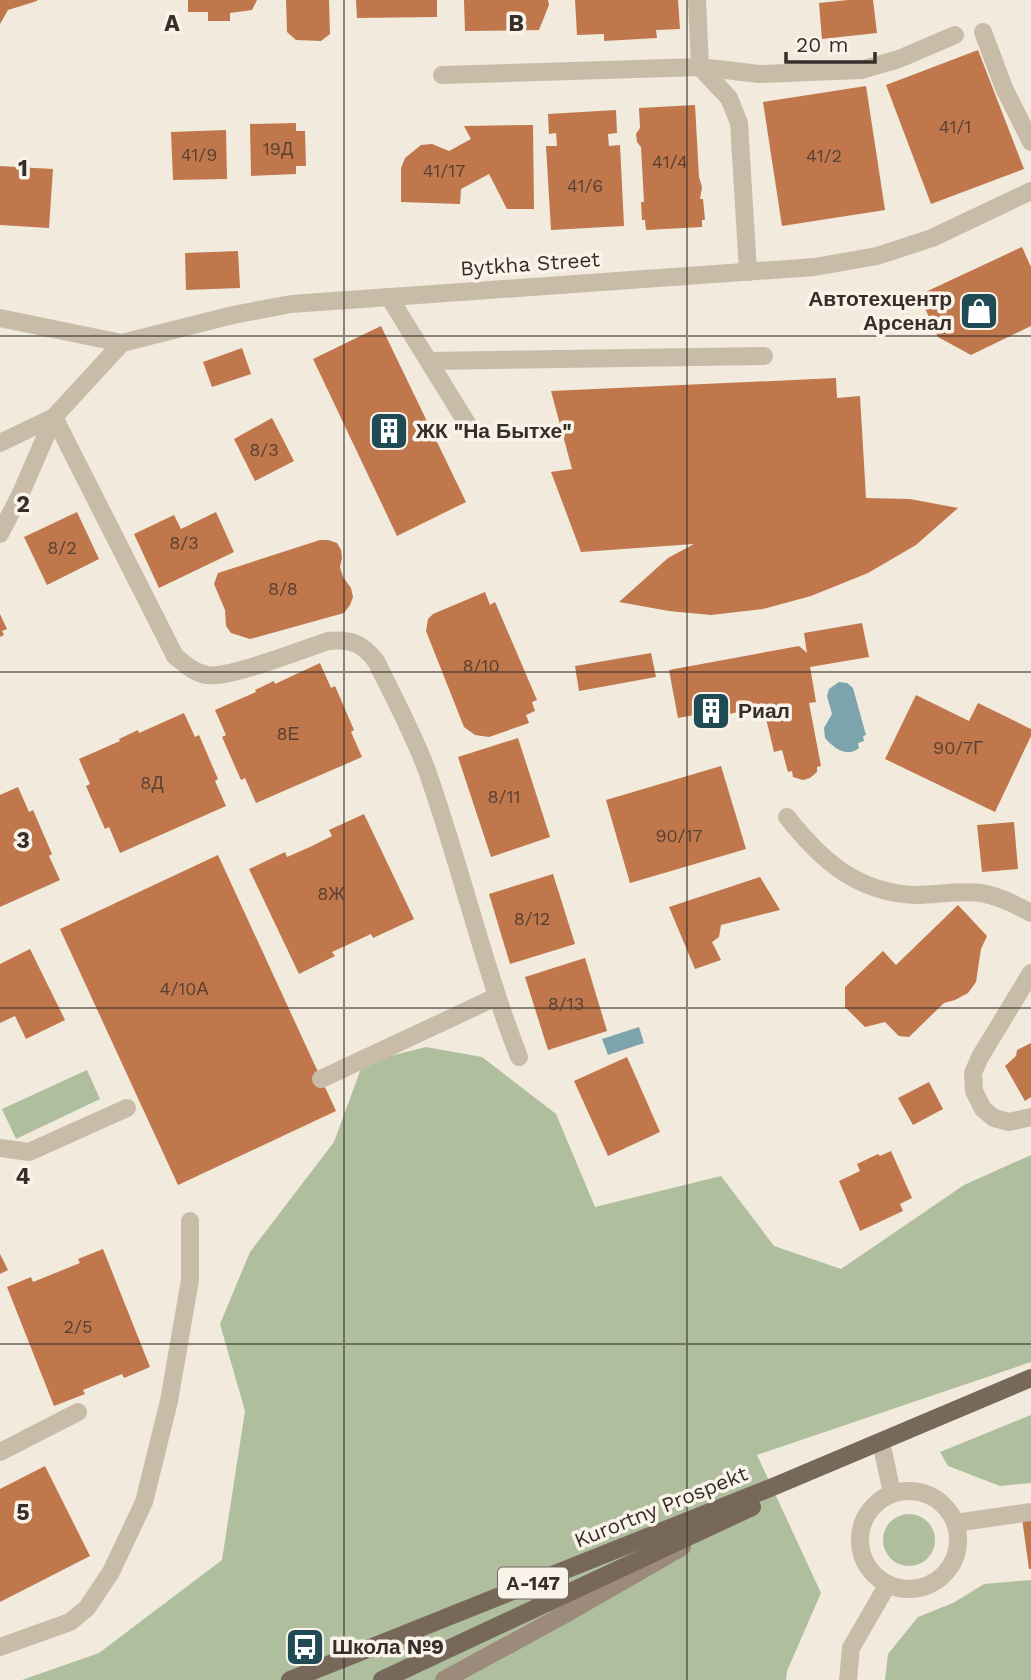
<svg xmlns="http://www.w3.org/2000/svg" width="1031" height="1680" viewBox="0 0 1031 1680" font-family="'Work Sans',sans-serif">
<rect width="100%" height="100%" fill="#f1eadd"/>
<g fill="#afbf9d">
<path d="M426,1047l56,10 74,57 39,93 126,-31 53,70 67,23 123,-84 67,-30v207l-274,93 64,138 -34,78 -1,9h-764l77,-27 123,-93 23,-149 -25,-87 30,-72 84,-110 29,-79z"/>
<path d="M87,1070l13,29 -84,40 -14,-30z"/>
<path d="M1031,1415v68l-31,3 -52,-20 -8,-14z"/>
<circle cx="909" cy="1540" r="26"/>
<path d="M1031,1580v100h-146l3,-26 30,-37 35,-14 31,-19z"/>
</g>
<g fill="#7da4ad">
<path d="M839,682l8,1 6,5 13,47 -3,1 1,5 -6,2 1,5c-13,10 -25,0 -34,-10l-1,-10 8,-14 -5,-18 2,-7z"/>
<path d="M639,1027l5,16 -36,12 -6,-16z"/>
</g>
<g fill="#c0774c">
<path d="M0,0h37v1l-29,9 -8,14z"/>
<path d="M188,0h69l-5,10 -22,3v8h-22v-9h-20z"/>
<path d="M286,0h43l1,34 -9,7 -25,-1 -9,-8z"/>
<path d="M356,0h81v17l-80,1z"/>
<path d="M464,0h84l1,5 -10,25 -74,1z"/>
<path d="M575,0h103l2,29 -24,1 1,8 -53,3v-7l-27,1z"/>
<path d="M848,0h25l4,33 -55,6 -3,-36z"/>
<path d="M978,50l46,119 -93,35 -45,-119z"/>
<path d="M866,86l19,124 -103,16 -19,-124z"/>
<path d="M695,105l4,72 3,10 -2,12h3l2,21h-3v7l-56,3 -1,-10h-3l-1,-18h3l-3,-55 -4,-5 -1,-8 4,-6 -1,-20z"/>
<path d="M616,110l1,23 -9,1 1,12 11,-1 4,81 -73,4 -5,-84h11l-1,-13 -7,1 -1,-20z"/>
<path d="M296,123v8h9l1,35h-10v8l-45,2 -1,-52z"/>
<path d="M533,125l1,84h-27l-18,-35 -28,15 -1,15 -59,-2v-34l4,-10 16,-13 11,-1 17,7 22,-12 -7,-13z"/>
<path d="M226,130l1,49 -54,1 -2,-48z"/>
<path d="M0,166l53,3 -4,59 -49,-3z"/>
<path d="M1022,247l9,20v59l-60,29 -33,-18 -19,-42z"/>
<path d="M238,251l2,37 -54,2 -1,-37z"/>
<path d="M381,326l85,176 -69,34 -84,-177z"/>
<path d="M242,348l9,26 -39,13 -9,-25z"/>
<path d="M836,378l1,20 23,-2 6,102 44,1 48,9 -42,37 -48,28 -57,23 -48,13 -52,6 -42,-4 -50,-9 49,-44 26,-14 -113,8 -30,-80 21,-3 -21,-78z"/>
<path d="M272,418l22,43 -39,20 -21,-42z"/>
<path d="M77,512l22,47 -52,26 -23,-48z"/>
<path d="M216,512l18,40 -75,36 -25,-54 40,-19 7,14z"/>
<path d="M320,540h8l9,3 4,7 1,8 -2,9 3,10 8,11 2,9 -3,8 -6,8 -94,26 -19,-6 -5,-7 -1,-16 -11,-26 4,-11z"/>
<path d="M485,592l5,13 5,-3 42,98 -5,2 3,9 -9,4 3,8 -40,14 -14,-2 -11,-8 -38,-96 2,-12 5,-5z"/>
<path d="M0,614l7,15 -5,2 2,4 -4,2z"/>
<path d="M862,623l7,34 -59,10 6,35 -7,1 12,63 -4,1v5l-7,6 -7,2 -10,-3 -1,-6 -4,1 -6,-22 -8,2 -11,-46 -46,11 -17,-3 -22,4 -9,-48 130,-24 8,7 -3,-20z"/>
<path d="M651,653l5,24 -77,14 -4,-25z"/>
<path d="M320,663l11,25 4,-2 19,44 -3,2 11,25 -106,46 -11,-25 -4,2 -19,-43 4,-2 -11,-25 41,-18 -1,-2 19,-9 1,3z"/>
<path d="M916,695l53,26 9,-18 53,26v7l-36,76 -110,-53z"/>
<path d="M184,713l11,24 4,-2 19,44 -3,2 11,25 -106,47 -11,-26 -4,2 -19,-43 4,-2 -11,-25 41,-18 -1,-2 19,-9 1,3z"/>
<path d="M518,738l32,99 -59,20 -33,-100z"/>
<path d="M721,766l25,83 -116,34 -24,-83z"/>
<path d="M18,787l11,25 4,-2 19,44 -3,2 11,24 -60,27v-112z"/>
<path d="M364,814l50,105 -41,19 -2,-4 -39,18 3,4 -36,18 -50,-105 36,-17 2,5 23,-10 22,-11 -3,-6z"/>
<path d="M1014,822l4,47 -36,3 -5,-47z"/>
<path d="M218,855l118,256 -158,74 -118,-256z"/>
<path d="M553,874l22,70 -65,20 -21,-70z"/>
<path d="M760,877l20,33 -59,15 -2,12 -7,5 9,18 -26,9 -26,-62z"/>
<path d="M958,905l29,31 -6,13 -5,33 -8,11 -13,7 -11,3 -35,34 -10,-1 -14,-14 -20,5 -20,-20v-20l38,-36 13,14z"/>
<path d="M30,949l35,71 -39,19 -11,-23 -15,7v-59z"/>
<path d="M585,958l22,73 -59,19 -23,-73z"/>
<path d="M1031,1043v54l-6,4 -20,-35 11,-10 1,-6z"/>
<path d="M627,1057l33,75 -52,24 -34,-75z"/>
<path d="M929,1082l14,27 -30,16 -15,-27z"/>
<path d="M891,1151l21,47 -12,6 3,7 -43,20 -21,-50 21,-10 -3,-7 21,-10 2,2z"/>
<path d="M103,1249l47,118 -26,11 -2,-4 -39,16 2,4 -31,12 -47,-119 24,-10 2,5 47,-19 -2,-4z"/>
<path d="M0,1254l8,16 -8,4z"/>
<path d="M45,1466l45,90 -90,46v-113z"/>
<path d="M1031,1517v52h-2l-7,-51z"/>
</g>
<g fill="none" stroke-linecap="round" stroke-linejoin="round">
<g stroke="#c8bca9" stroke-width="18">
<path d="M697,0l3,67 29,31 10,25 9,149"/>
<path d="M983,32l21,56 27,54"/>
<path d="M442,75l258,-8 59,7 102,-4 38,-11 56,-24"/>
<path d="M389,297l79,128"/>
<path d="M429,361l335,-5"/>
<path d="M0,534l21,-41 33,-76"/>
<path d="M175,656c10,8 19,17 32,19 21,4 97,-26 121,-34 23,-2 34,2 48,20 17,35 36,70 50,107 34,95 56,194 93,289"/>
<path d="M321,1079l175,-82"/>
<path d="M0,1148l29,4 98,-44"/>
<path d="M0,1452l78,-40"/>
<path d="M955,1523l76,-11"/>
<path d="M0,1647l70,-25 17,-14 24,-36 33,-70 25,-101 21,-121v-59"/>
</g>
<g stroke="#c8bca9" stroke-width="18">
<path d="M0,318l122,25"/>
<path d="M54,417l121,239"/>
<path d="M0,443l54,-26 68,-74 111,-28 58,-11 524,-37 62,-11 55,-18 99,-47"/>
<path d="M787,817c34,43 70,76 129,78 21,0 44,-5 65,-2 18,3 34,11 50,20"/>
<path d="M1031,973l-51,84 -7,16 1,18 9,18 11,9 15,4 22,-5"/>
<path d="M881,1442l11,51"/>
<circle cx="909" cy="1540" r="49"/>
<path d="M848,1680l3,-32 37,-64"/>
</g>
<path stroke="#9c8b7b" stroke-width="18" d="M444,1680l123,-67 115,-66"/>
<g stroke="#77685a" stroke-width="18">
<path d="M290,1680l485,-194 256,-108"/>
<path d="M382,1680l370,-173"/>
</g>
</g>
<path fill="none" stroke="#362f29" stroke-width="2" stroke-opacity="0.55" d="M344,0v1680M687,0v1680M0,336h1031M0,672h1031M0,1008h1031M0,1344h1031"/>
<defs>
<g id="shop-square" transform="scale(2.0125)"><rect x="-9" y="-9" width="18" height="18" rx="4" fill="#204b55" stroke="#f9f3e9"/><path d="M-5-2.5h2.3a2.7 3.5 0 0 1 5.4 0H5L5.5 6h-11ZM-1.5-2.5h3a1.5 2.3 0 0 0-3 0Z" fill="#fff"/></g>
<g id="building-square" transform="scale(2.0125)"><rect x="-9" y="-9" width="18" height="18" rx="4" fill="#204b55" stroke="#f9f3e9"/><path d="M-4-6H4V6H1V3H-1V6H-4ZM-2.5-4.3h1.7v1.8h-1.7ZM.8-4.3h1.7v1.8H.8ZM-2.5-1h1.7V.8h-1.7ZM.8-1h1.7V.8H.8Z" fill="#fff"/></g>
<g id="bus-square" transform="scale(2.0125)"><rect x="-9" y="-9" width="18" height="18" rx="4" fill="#204b55" stroke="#f9f3e9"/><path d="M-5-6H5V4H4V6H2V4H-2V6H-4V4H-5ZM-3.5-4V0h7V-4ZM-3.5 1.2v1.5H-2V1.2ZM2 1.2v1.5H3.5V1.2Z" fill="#fff"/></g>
</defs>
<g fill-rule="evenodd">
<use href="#shop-square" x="979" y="311"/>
<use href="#building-square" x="389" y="431"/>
<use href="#building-square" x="711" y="711"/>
<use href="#bus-square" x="305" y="1647"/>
</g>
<g text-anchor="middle" stroke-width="7" stroke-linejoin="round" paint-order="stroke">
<g font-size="18" fill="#584132">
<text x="955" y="133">41/1</text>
<text x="278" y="155">19Д</text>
<text x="199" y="161">41/9</text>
<text x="824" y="162">41/2</text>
<text x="670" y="168">41/4</text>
<text x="444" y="177">41/17</text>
<text x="585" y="192">41/6</text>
<text x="264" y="456">8/3</text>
<text x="184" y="549">8/3</text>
<text x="62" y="554">8/2</text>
<text x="283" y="595">8/8</text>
<text x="481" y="672">8/10</text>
<text x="288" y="740">8Е</text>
<text x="958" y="754">90/7Г</text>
<text x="152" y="789">8Д</text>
<text x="504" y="803">8/11</text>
<text x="679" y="842">90/17</text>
<text x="331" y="900">8Ж</text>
<text x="532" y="925">8/12</text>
<text x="184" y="995">4/10А</text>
<text x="566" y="1010">8/13</text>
<text x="78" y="1333">2/5</text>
</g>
<rect fill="#f9f3e9" stroke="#706a63" stroke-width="2" x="498" y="1567.5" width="70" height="31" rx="5"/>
<g font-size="19" font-weight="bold" fill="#362f29">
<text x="533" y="1590">А-147</text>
</g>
<g font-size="21" fill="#362f29" stroke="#f9f3e9">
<text transform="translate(530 264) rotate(-4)" y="7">Bytkha Street</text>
<text transform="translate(661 1507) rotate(-22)" y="7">Kurortny Prospekt</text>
</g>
<g font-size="21" font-weight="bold" fill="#362f29" stroke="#f9f3e9" text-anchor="start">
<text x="952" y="306" text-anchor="end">Автотехцентр<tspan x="952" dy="24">Арсенал</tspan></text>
<text x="416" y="438">ЖК "На Бытхе"</text>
<text x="738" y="718">Риал</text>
<text x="332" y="1654">Школа №9</text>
</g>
</g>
<g font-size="23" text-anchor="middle" font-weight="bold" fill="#362f29" stroke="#f9f3e9" stroke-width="7" stroke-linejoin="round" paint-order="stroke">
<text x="172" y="31">A</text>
<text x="516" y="31">B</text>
<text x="23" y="176">1</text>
<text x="23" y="512">2</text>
<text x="23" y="848">3</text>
<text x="23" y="1184">4</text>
<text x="23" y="1520">5</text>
</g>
<path d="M786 52v10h89v-10" fill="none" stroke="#362f29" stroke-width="3.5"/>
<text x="796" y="52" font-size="21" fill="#362f29" stroke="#f9f3e9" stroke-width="5" paint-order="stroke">20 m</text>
</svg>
